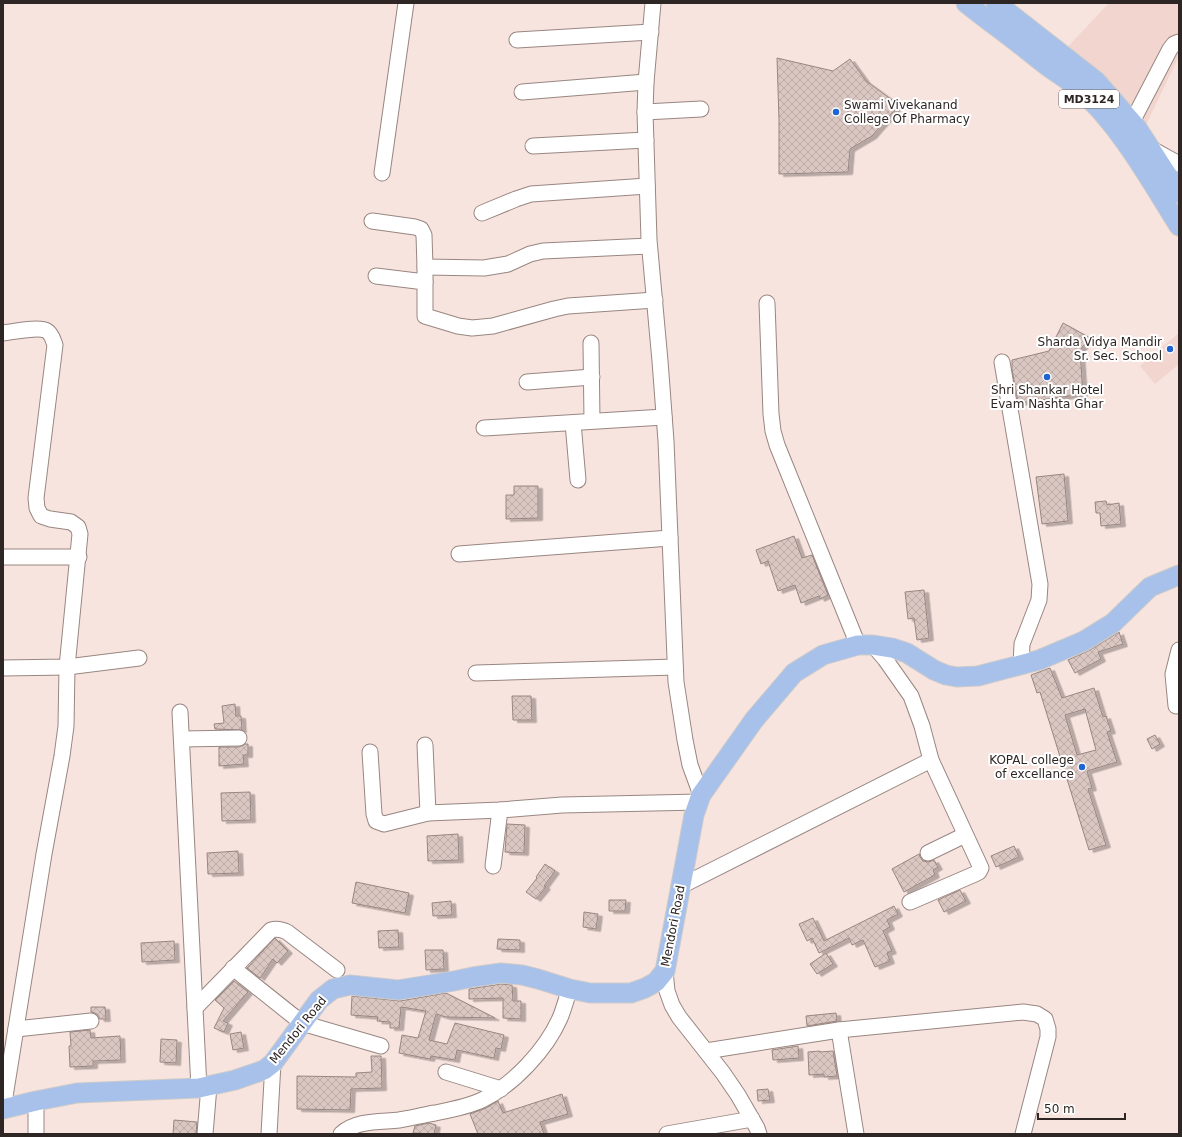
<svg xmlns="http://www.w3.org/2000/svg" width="1182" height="1137" viewBox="0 0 1182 1137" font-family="'DejaVu Sans',sans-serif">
<defs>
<pattern id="building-cross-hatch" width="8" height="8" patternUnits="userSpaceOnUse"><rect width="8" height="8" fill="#dbc7c2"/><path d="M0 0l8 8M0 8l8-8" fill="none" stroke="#bcaba7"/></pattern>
<filter id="shadow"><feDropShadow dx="4.5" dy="2.5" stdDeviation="0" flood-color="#0004"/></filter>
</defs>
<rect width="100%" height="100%" fill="#f8e4df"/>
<g fill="#f2d5ce">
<path d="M1109,3h70v53l-34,71 -84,-73z"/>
<path d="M1179,333v31l-24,20 -15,-18z"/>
</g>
<g fill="url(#building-cross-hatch)" stroke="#988681" fill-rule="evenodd" filter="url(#shadow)">
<path d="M777,58l56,13 17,-12 16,22 33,24 -27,31 -22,13 -2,23 -69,2v-54z"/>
<path d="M1063,323l27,15 -10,12 3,44 -63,9 -2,-1 -6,-33v-9l37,-9z"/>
<path d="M1064,474l4,47 -26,3 -6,-47z"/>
<path d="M514,486h24v32l-32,1v-24h8z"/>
<path d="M1106,501l1,4 12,-2 2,21 -20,2 -1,-13h-4l-1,-11z"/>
<path d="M794,536l8,22 10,-3 16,40 -8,4 -1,-3 -18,7 -6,-18 -17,6 -10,-30 -7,3 -5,-14z"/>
<path d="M924,590l5,48 -12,2 -3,-22 -6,1 -3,-27z"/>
<path d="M1119,632l4,12 -25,8 3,7 -26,14 -7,-13 22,-10z"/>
<path d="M1050,668l12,30 32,-10 9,29 3,-1 5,15 -4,1 10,30 -30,9 5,17 -4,1 18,56 -17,5 -49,-158 -3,1 -6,-18zM1085,709l11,41 -19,5 -12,-40z"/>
<path d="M512,696h19l1,24h-19z"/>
<path d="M235,704l1,12h5l1,14 -27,-1 -1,-5 10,-1 -2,-17z"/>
<path d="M1155,735l5,9 -8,5 -5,-10z"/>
<path d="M245,744h3v11h-5l1,9 -25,2v-19h20z"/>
<path d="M250,792l1,28 -29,1 -1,-28z"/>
<path d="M507,824l18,1 -1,28 -19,-1z"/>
<path d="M458,834l1,26 -31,1 -1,-25z"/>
<path d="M1014,846l5,11 -23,10 -5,-11z"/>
<path d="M238,851l1,22 -31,1 -1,-21z"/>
<path d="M919,854l1,3 3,4 5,1 6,-2 4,7 -5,3 2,5 -31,17 -12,-23z"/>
<path d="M545,864l10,7 -11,15 2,1 -10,12 -10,-7 11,-14 -1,-1z"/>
<path d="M356,882l53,11 -4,20 -53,-10z"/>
<path d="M960,890l6,11 -22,11 -6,-12z"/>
<path d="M609,900h17l-1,11h-16z"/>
<path d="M451,901l1,14 -19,1 -1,-13z"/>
<path d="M894,906l4,8 -11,6 3,7 -7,4 9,20 -5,2 3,8 -15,6 -12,-27 -11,5 -3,-7 -30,15 -7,-15 -5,3 -8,-17 14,-6 11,23z"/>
<path d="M584,912l14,2 -2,15 -13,-2z"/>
<path d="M398,930l1,17 -20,1 -1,-17z"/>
<path d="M275,938l13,13 -11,12 -4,-4 -13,19 -13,-10z"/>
<path d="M498,939l22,1v10l-23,-1z"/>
<path d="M174,941l1,19 -33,2 -1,-19z"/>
<path d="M425,950h18l1,19 -18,1z"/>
<path d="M826,953l7,11 -16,10 -7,-10z"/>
<path d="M234,981l14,11 -25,29 5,2 -4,9 -10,-4 10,-20 -9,-8z"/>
<path d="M501,984l11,1 1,16h8v18l-18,-1v-20l-34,1v-10z"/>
<path d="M446,993l49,25 -49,-1 -10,-3 -7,26 18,4 8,-21 49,12 -3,14 -5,-1 -2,10 -37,-8 -2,10 -24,-4 -1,3 -31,-6 3,-18 16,3 8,-27 -25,-4 -2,21h-9v-6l-13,-1 1,-4 -27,-2 1,-19 48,5z"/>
<path d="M91,1007h14l1,12h-6l-2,-4 -3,-2 -4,-1z"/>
<path d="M836,1013l1,8 -30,5 -1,-10z"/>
<path d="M90,1030l1,8 29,-2 1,24 -28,1v5l-23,1 -1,-21h2l-1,-14z"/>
<path d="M241,1032l3,16 -11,2 -3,-16z"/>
<path d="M161,1039l16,1 -1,23 -16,-1z"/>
<path d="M798,1046l1,12 -26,2 -1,-10z"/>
<path d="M820,1051v1l13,-1 4,25 -13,1v-3l-15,1 -1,-23z"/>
<path d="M371,1056h10l1,32 -31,1 -1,21 -53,-1v-33l59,1v-4l16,-1z"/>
<path d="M768,1089l2,11 -12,1 -1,-11z"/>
<path d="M562,1094l6,20 -28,8 4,12h-66l-8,-20 16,-6 12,-7 5,12z"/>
<path d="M174,1120l23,2 -1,12h-23z"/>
<path d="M429,1123l7,2 -2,9 -21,-1 2,-7z"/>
</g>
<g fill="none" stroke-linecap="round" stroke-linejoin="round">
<g stroke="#988681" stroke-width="17">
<g id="minor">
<path d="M653,3l-7,79 -1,30 4,128 11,121 6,80 10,241 9,58 5,25 11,30"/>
<path d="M517,40l134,-8"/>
<path d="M522,92l124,-10"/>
<path d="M645,112l56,-3"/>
<path d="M1132,122l38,-73 4,-5 5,-2"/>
<path d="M533,146l113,-6"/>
<path d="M1150,148l29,16"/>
<path d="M382,173l24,-170"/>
<path d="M482,213l34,-14 15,-5 116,-8"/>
<path d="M372,221l43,6 6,2 3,6 1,32v49l33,10 14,2 21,-2 61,-17 14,-3 87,-6"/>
<path d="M425,267l59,1 24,-4 22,-10 13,-3 106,-5"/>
<path d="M376,276l49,6"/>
<path d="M767,303l4,111 2,17 4,14 81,200"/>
<path d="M3,333c10,-1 36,-7 44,-2 5,3 6,9 8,14l-19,153 1,10 4,8 9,3 21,3 7,5 2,7 -13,133 -1,59 -4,30 -18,98 -41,255"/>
<path d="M591,343l1,78"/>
<path d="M1002,362l38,222 -1,16 -17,44 -1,21"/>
<path d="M527,382l65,-5"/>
<path d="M573,423l5,57"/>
<path d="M484,428l180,-11"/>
<path d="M459,554l211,-16"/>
<path d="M3,557h76"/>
<path d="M873,645l12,14 26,37 11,30 9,34 50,108 -2,4 -4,2 -65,28"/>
<path d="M3,668l64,-1 72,-9"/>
<path d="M476,673l199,-6"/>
<path d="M1176,706l-3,-32 6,-24"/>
<path d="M180,712l19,376"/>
<path d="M182,739l57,-1"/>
<path d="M425,745l3,68"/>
<path d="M370,752l4,62 2,7 8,3 44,-11 72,-3 62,-5 137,-3"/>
<path d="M928,853l37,-18"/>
<path d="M493,866l7,-56"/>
<path d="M681,886l250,-126"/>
<path d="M233,968l69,55 79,23"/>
<path d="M665,971l2,20 5,14 7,12 44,56 15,22 19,33 2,6"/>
<path d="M195,1008l76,-78c6,-2 10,-1 16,2l50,38"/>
<path d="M16,1029l75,-8"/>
<path d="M839,1030l17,104"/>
<path d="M706,1051l133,-21 184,-18 14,2 8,5 3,10v8l-25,97"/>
<path d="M446,1072l55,17"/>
<path d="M36,1134v-33"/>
<path d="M205,1134l4,-48"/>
<path d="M269,1134l4,-71"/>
<path d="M341,1134c15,-14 39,-12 58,-14 12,-2 24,-5 36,-7 15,-3 32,-6 47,-13 31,-15 64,-50 78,-82 4,-9 6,-19 10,-29"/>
<path d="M667,1134l85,-15"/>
</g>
</g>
<g stroke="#cdcbca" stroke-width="21">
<g id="major">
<path d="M966,3c25,20 52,39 76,59 11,9 24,16 35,25 43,38 72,91 102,139"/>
<path d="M996,3l100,78 41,47 42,65"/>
<path d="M3,1109l33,-8 41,-8 122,-5 36,-8 29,-10 9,-7 46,-63 14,-11 17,-4 48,5 56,-9 19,-4 28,-4 21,2 16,4 32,10 20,4h41l14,-5 11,-6 9,-11 29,-156 7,-20 53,-75 40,-47 29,-18 35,-10h15l19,3 15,5 27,17 12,5 11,2 21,-1 61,-16 45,-19 29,-18 37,-36 29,-12"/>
</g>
</g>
<use href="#minor" stroke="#fff" stroke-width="15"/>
<use href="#major" stroke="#a7c1eb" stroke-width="19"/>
</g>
<g fill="#2064cf" stroke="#fff" stroke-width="1.5">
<circle cx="836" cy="112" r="4"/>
<circle cx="1170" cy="349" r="4"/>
<circle cx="1047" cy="377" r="4"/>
<circle cx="1082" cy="767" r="4"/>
</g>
<g text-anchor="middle" stroke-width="4" stroke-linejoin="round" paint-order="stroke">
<rect fill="#fff" stroke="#6c6766" stroke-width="1" x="1059" y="90" width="60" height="18" rx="3"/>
<g font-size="11" font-weight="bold" fill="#2d2624">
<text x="1089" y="103">MD3124</text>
</g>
<g font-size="12" fill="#2d2624" stroke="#fff" text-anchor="end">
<text x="844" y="109" text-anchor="start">Swami Vivekanand<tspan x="844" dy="14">College Of Pharmacy</tspan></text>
<text x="1162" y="346">Sharda Vidya Mandir<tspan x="1162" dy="14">Sr. Sec. School</tspan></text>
<text x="1047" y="394" text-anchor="middle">Shri Shankar Hotel<tspan x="1047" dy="14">Evam Nashta Ghar</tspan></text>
<text x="1074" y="764">KOPAL college<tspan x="1074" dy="14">of excellance</tspan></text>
</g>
<g font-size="12" fill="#2d2624" stroke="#fff">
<text transform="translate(673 926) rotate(-79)" y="4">Mendori Road</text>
<text transform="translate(298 1030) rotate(-51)" y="4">Mendori Road</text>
</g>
</g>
<rect width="1182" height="1137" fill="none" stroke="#2d2624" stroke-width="8"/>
<path d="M1038 1113v6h87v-6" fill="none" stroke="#2d2624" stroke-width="2"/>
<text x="1044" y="1113" font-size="12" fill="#2d2624" stroke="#ffffff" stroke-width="3" paint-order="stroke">50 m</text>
</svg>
